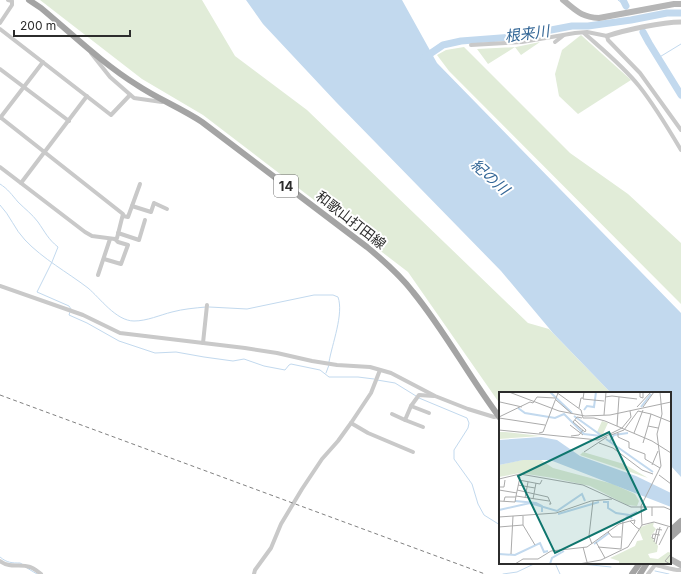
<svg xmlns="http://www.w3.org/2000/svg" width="681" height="574" viewBox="0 0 681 574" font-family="Inter,'Noto Sans JP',sans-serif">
<rect width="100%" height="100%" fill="#fff"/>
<g fill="#e1ecd8">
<path d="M40,0h162l33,56 72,54 221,213 21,6 62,64h-111v11l-92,-132 -205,-157 -61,-36z"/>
<path d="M581,35l50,45 -53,34 -19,-18 -4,-22 7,-24z"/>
<path d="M540,42l-19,13 -6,-8 -27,17 -11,-15 39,-2z"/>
<path d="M464,47l106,106 58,41 53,49v61l-232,-233 -12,-16 9,-5z"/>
</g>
<path fill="#c2d9ee" d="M246,0h156l35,63 244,250v164l-11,-12v-72h-59l-58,-60 -52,-62 -165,-169 -73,-78z"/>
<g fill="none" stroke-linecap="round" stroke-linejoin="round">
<g stroke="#c2d9ee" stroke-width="1">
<path d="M618,0l8,6"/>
<path d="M658,58l23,-14"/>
<path d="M0,184c8,5 12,11 18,18 7,7 14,12 20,20 7,10 10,17 20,25l-6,15 -15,30 32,14 2,3"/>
<path d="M0,205c10,10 15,25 25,35 18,19 42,32 63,48 12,10 28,33 46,33 13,0 26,-6 38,-9 11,-3 23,-4 34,-5"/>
<path d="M209,307l38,2 67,-14h19l5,2c6,17 -6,47 -9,65"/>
<path d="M70,312l-1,3 18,8 32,18 36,12 21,-1 28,5 29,4 11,-2 20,7 21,4 4,-5 2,-1 29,6 9,7h29l16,2"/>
<path d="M326,373l3,-8"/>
<path d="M377,380l18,3 21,13"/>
<path d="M419,398l48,20 2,5 -1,5 -14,22v9l18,25 6,20 6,11 16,10"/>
<path d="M0,557c7,6 12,6 20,6l2,1"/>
<path d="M555,563l5,11"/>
<path d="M572,563l39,4"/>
<path d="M27,568l10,6"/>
<path d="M655,571l14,3"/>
<path d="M503,574l14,-2 19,-9"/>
</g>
<g stroke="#c2d9ee" stroke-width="7">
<path d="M623,0l3,6"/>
<path d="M643,32l6,11 32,52"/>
<path d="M424,58l19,-13 18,-4 53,-4 58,-11h16l43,-6 36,-7h14"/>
</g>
<g stroke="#c9c9c9" stroke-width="4">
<path d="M0,23l12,-18v-4l-4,-1"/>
<path d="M0,29l111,86 19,-20"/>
<path d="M584,33c19,17 39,33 55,53 16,20 29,42 42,64"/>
<path d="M555,42l9,-7"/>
<path d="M471,45l51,-3 53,-9 12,-1 20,4 1,4 32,33 41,57"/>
<path d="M91,53l19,24 24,21 28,4 2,-1"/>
<path d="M0,69l69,52"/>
<path d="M0,117l123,97 -6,24 -2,1"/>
<path d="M0,118l43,-56"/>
<path d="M0,167l85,65 7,4 23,3 3,3 10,3 -7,19 -17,-5"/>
<path d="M21,183l66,-87"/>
<path d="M132,206l19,6 3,-9 13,6"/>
<path d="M123,216l5,1 12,-33"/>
<path d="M118,233l21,7 6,-20"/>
<path d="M98,275l12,-36"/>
<path d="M0,286l83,29 37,18 125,15 32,5 35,8 25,4 33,2 21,6 44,23 33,13 26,8 4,-1"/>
<path d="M203,343l4,-38"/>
<path d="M411,406l-6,14 18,7"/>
<path d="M429,413l-18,-7 8,-11 15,1"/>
<path d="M392,414l13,6"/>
<path d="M351,423l17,10 45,19"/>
<path d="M0,561c11,8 19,2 30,6 4,1 8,5 11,7"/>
<path d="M254,574l1,-4 16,-22 10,-24 21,-35 20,-30 16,-18 13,-18 20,-30 9,-23"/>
<path d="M648,574l7,-9c7,1 20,6 26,5"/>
</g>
<path stroke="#c9c9c9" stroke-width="5" d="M607,36c18,-6 55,-14 74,-14"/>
<g stroke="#b6b6b6" stroke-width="6">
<path d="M563,0c14,11 18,17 36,18l75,-14h7"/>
<path d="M670,559l11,6"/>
</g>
<g stroke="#a4a4a4" stroke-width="6">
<path d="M29,0l12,8c31,26 62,56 96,77 21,14 44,23 65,37l165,125c17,14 33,28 46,45 32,39 56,85 87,126"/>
<path d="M670,531l11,-10"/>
<path d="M670,538l11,-10"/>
<path d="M632,574l8,-11"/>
<path d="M640,574l7,-11"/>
</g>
<path stroke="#818181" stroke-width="1" stroke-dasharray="4 3" stroke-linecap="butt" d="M0,395l485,179"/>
</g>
<g text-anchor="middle" stroke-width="4" stroke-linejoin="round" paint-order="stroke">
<rect fill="#fff" stroke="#6b6b6b" stroke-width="1" x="274" y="175" width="24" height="22" rx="3"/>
<g font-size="13" font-weight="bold" fill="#2c2c2c">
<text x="286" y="191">14</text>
</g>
<g font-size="14" fill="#2c2c2c" stroke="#fff">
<text transform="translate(351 220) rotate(38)" y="5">和歌山打田線</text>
</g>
<g font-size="15" font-style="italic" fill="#336696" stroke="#fff">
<text transform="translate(527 34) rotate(-8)" y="5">根来川</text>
<text transform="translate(490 177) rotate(42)" y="5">紀の川</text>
</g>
</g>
<g transform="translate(499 392)">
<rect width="172" height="172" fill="#fff"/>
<path d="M103,29l6,2 -6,13 -5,-4zM0,40h6l36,4 -42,3zM84,60l41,12 24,14 -68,-23zM23,68h19l12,8 60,16 22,10 4,7 -2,5 -10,-1 -37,-19 -37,-8 -33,-5 -21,4v-12zM155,130l-1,4 3,3 -5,7 7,10 -1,6 -9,2 2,4 8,1 10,-7 3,1v11h-52v-3l-9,-3 25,-12 2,-5 6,-1 -4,-10 2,-3z" fill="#e1ecd8"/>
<path d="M42,45l16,3 23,16 56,20 35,17v14l-121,-47h-27l-24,5v-25z" fill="#c2d9ee"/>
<path fill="none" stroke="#c2d9ee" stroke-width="2" d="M51,0l22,21M142,15l10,-13M19,16l7,5 30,5 9,-4 20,20 17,2M85,18l3,-4 7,1 2,-15M75,24l28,20M107,47l47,33M111,49l4,-6 14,-2M16,109l21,2 6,3v6M104,110h5v6l8,5 13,2 3,4M0,118l31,-7 27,8 25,-17 3,7M59,122l41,-12M123,130l6,-6 9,-4M95,152l15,-11M0,162l16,1 25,-12 4,9 4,-1M51,172l2,-6 12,-7"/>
<path fill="none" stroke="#ababab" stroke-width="1" d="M10,0l50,19 26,5 25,-1 61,-13M57,0l25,18 2,8h11l11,3 47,20 19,12M85,0l-1,7 21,2M141,0v5l3,1v-6M106,5l7,-1 25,3M57,8l15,13M1,10l22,5M138,15l14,-15M144,15l11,-15M80,16l2,-10h2M105,23l2,-23M0,25l31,-15 3,1 4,-6 18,1M0,26l46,7M76,28l11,10 -1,2 -12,-10 4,-5 5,1M71,33l13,10M118,34l2,-29M149,34l3,-12 20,8M123,36l9,-11 -1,-6M0,38l99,10 24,-12M40,41l4,-1 15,-39M119,41v4l11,5v6l16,6v5l15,9M135,41l9,-23M112,43l13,-5 14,-19 13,3M72,44l8,-1 4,-5M100,51l14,5 29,22 11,4M144,51l5,-17 10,2M85,60l23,-15M153,73l6,-14M160,83l12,9M18,84l3,1 -4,19 33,5M0,87l21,-5 63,11 48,22h21v9M20,88l21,4 2,-4M19,93l17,3M0,95h5l1,-7M0,98l18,3M18,98l31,7 3,7h-2M26,106l3,-16M34,107l3,-16M0,109l16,1 1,-6M5,109l1,-4h11M153,115h12l7,3M24,124v9l12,20M0,125l57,-4 35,-12 21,-2M135,132l1,-4 -5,1 6,6 3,2M143,133l-1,-19 20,-40 -4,-32 5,-20 -2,-22M143,133l12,-3 17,5M0,135l24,-2M109,140l4,5h9M156,147l-3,-1 1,-4 7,1M97,150l9,16M155,150l3,-13 5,1M93,152l-3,-8 4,-35M157,152l4,-17M160,153l9,-18M84,155l4,15M99,155l23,2M122,157l2,-27M12,162l2,-38M16,172l8,-5h15l13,-8 36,-4 32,-23 11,-3M80,172l22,-4 27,-13 14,-22M171,172l-5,-3 6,-7"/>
<path fill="#0f766e" fill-opacity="0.15" stroke="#0f766e" stroke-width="2" d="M110,40l37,77 -91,44 -37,-77z"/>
<rect width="172" height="172" fill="none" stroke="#2c2c2c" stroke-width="2"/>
</g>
<path d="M14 30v6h116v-6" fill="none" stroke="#2c2c2c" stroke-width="2"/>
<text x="20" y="30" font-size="12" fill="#2c2c2c" stroke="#ffffff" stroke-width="3" paint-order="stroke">200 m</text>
</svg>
